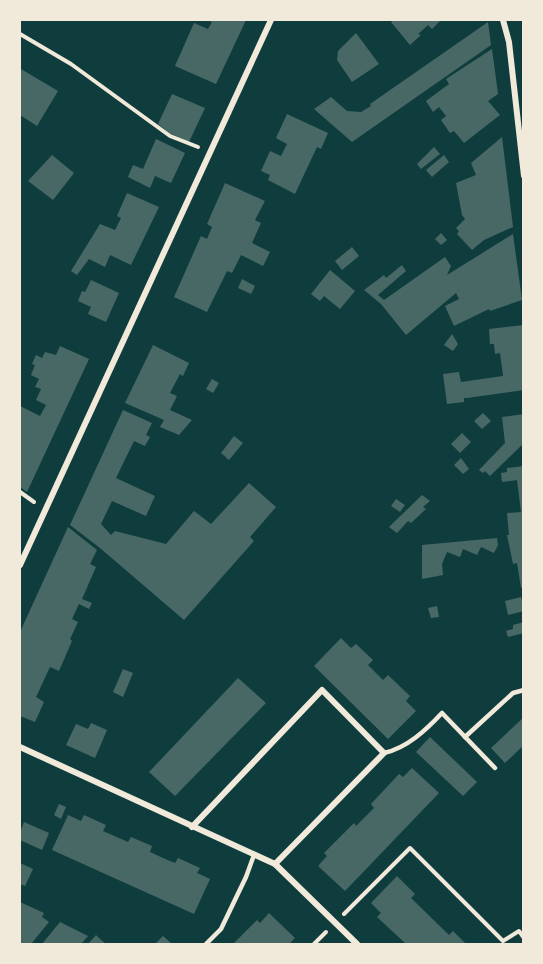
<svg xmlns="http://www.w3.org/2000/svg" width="543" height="964" viewBox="0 0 543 964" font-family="Inter,sans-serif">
<rect width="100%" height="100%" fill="#0f3d3e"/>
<g fill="#486865">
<path d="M206,20h40l-30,64 -41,-18 19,-43 14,6 4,-7z"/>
<path d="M394,20h47l-9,9 -4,-4 -10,9 3,1 -11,10 -19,-23z"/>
<path d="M488,22l3,23 -139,97 -38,-33 17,-12 16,14 14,1 10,-6 -1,-2z"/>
<path d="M356,33l23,31 -27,18 -15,-22 1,-9z"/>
<path d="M492,49l6,45 -10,7 12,14 -36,28 -10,-12 -4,2 -9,-13 5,-4 -7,-9 -6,5 -7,-11 23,-17 -3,-5z"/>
<path d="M21,69l37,22 -21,35 -17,-11z"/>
<path d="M172,94l33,14 -16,34 -20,-9 -11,-9z"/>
<path d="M287,114l41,19 -7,16 -4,-2 -22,47 -27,-14 2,-5 -9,-4 9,-20 11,5 6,-12 -11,-6z"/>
<path d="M502,137l11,90 -29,13 -12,10 -15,-16 2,-3 -3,-3 9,-9 -3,-4 -6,-32 20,-8 -5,-12z"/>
<path d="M156,139l29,14 -14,30 -16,-7 -5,12 -22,-11 5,-12 10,4z"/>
<path d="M434,147l6,7 -19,15 -4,-5z"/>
<path d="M52,155l22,18 -21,27 -25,-19z"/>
<path d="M444,155l5,7 -17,15 -6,-7z"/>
<path d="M225,183l40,18 -10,19 6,3 -9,20 18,9 -7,14 -22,-11 -9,18 -5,-2 -20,41 -33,-15 27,-61 6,3 5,-12 -5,-3z"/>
<path d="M127,193l32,14 -28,58 -21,-10 -5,12 -16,-8 -12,16 -6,-4 29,-47 15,6 6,-12 -4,-2z"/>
<path d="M441,233l6,7 -6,5 -6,-6z"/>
<path d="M513,234l9,66 -32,11 -1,-2 -35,17 -9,-20 14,-7 -3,-6 -50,42 -25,-31 -17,-14 20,-15 2,3 16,-13 4,6 -28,24 6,5 61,-43 6,9 -4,9z"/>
<path d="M352,247l7,9 -17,14 -7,-9z"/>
<path d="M330,270l25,21 -15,18 -16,-13 -4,5 -9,-7z"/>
<path d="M242,279l13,7 -4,8 -13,-6z"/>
<path d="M91,280l28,13 -13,29 -18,-8 3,-7 -13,-6 4,-10 3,1z"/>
<path d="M524,325v65l-57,8h-3v4l-17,2 -4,-30 16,-2 2,10 42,-6 -3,-23 -5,1 -1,-10h-4l-1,-15z"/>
<path d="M452,334l6,10 -5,7 -9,-6z"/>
<path d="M153,345l36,18 -6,13 -3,-2 -10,19 7,3 -7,14 22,10 -13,15 -19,-8 4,-7 -39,-17z"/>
<path d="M60,346l29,13 -62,133 -7,-5v-81l20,10 6,-11 -10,-5 5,-11 -6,-2 4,-8 -8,-4 4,-10 -3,-1 4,-9 6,3 3,-6 11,3z"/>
<path d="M212,379l7,4 -6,10 -7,-4z"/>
<path d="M123,410l29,13 -6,12 4,2 -5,9 -11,-5 -18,37 39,18 -9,20 -34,-15 -11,23 10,11 4,-4 51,13 28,-33 17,13 38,-41 27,24 -26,30 4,4 -70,79 -84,-72 -30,-23z"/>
<path d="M483,413l8,8 -9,8 -8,-8z"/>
<path d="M524,414v29l-34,33 -5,-5 -2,2 -4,-3 26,-27 -3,-26z"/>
<path d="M462,433l9,9 -11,11 -9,-9z"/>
<path d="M234,436l9,7 -14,17 -8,-7z"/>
<path d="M461,458l8,11 -6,5 -9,-9z"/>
<path d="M524,466v121l-3,1 -4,-25 -4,1 -6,-29h2l-2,-22 14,-1 -4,-32 -15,2 -1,-9 6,-1v-4z"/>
<path d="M422,495l8,6 -7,6 3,2 -15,14 -3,-2 -11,12 -8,-6z"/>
<path d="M396,499l9,6 -5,7 -9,-6z"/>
<path d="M68,527l29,23 -7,14 6,3 -14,32 10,4 -3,6 -10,-5 -7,15 6,3 -8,17 2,2 -13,30 -9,-4 -14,30 8,5 -9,20 -15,-6v-84z"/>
<path d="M497,538l1,7 -4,8 -13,-6 -4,8 -14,-6 -3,8 -13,-5 -5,12 1,11 -21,4v-34z"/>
<path d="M521,597l1,3h2v11l-16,4 -3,-14z"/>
<path d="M437,606l2,11 -8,1 -3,-10z"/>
<path d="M524,622v11l-16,4 -2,-6 7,-2v-4z"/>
<path d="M341,638l10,10 5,-4 17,16 -5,5 15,15 5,-5 22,21 -4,5 10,10 -28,28 -74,-73z"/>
<path d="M123,669l10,4 -10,24 -10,-5z"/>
<path d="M238,678l28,25 -91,93 -26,-24z"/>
<path d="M524,717v28l-19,18 -14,-15z"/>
<path d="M91,723l16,7 -12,28 -29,-13 10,-21 12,5z"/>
<path d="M430,737l47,45 -14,14 -47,-44z"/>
<path d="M412,768l27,25 -94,98 -27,-25 9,-10 -3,-3 30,-30 2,3 18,-18 -3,-4 28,-30 4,3z"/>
<path d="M59,804l7,3 -5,12 -7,-4z"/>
<path d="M68,815l13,6 3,-6 22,10 -3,6 25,11 3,-5 21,9 -2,6 13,6 12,5 3,-5 22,10 -3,5 13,6 -16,35 -142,-64z"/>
<path d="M24,822l25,11 -7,17 -22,-10v-8z"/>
<path d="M20,863l13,6 -8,17 -5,-2z"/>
<path d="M397,876l18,18 -4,4 38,37 4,-4 13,13h-60l-29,-27 4,-4 -10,-10z"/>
<path d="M20,902l24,11 -2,4 7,5 -18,22h-11z"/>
<path d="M269,913l26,25 -6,6h-56l24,-24 3,3z"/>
<path d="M60,922l28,14 -7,8h-39z"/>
<path d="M96,935l4,4 6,5h-18z"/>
<path d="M163,936l9,8h-17z"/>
</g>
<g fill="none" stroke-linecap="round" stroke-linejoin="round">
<g stroke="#f1e9da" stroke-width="4">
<path d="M20,34l51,30 99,72 28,11"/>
<path d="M20,492l14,10"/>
<path d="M344,914l66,-66 93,93 16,-10 5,7"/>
<path d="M314,944l12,-12"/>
</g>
<g stroke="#f1e9da" stroke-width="4.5">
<path d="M465,737l48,-44 11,-3"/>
<path d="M384,753c23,-5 42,-23 58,-40l53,55"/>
<path d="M206,944l15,-15 25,-52 8,-22"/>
</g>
<g stroke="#f1e9da" stroke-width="6">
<path d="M503,20l6,22 15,134"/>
<path d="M20,565l251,-545"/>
<path d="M20,747l255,117 82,80"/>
<path d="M192,827l130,-137 62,63 -109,111"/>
</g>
</g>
<rect width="543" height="964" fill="none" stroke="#f1e9da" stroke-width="42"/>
</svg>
